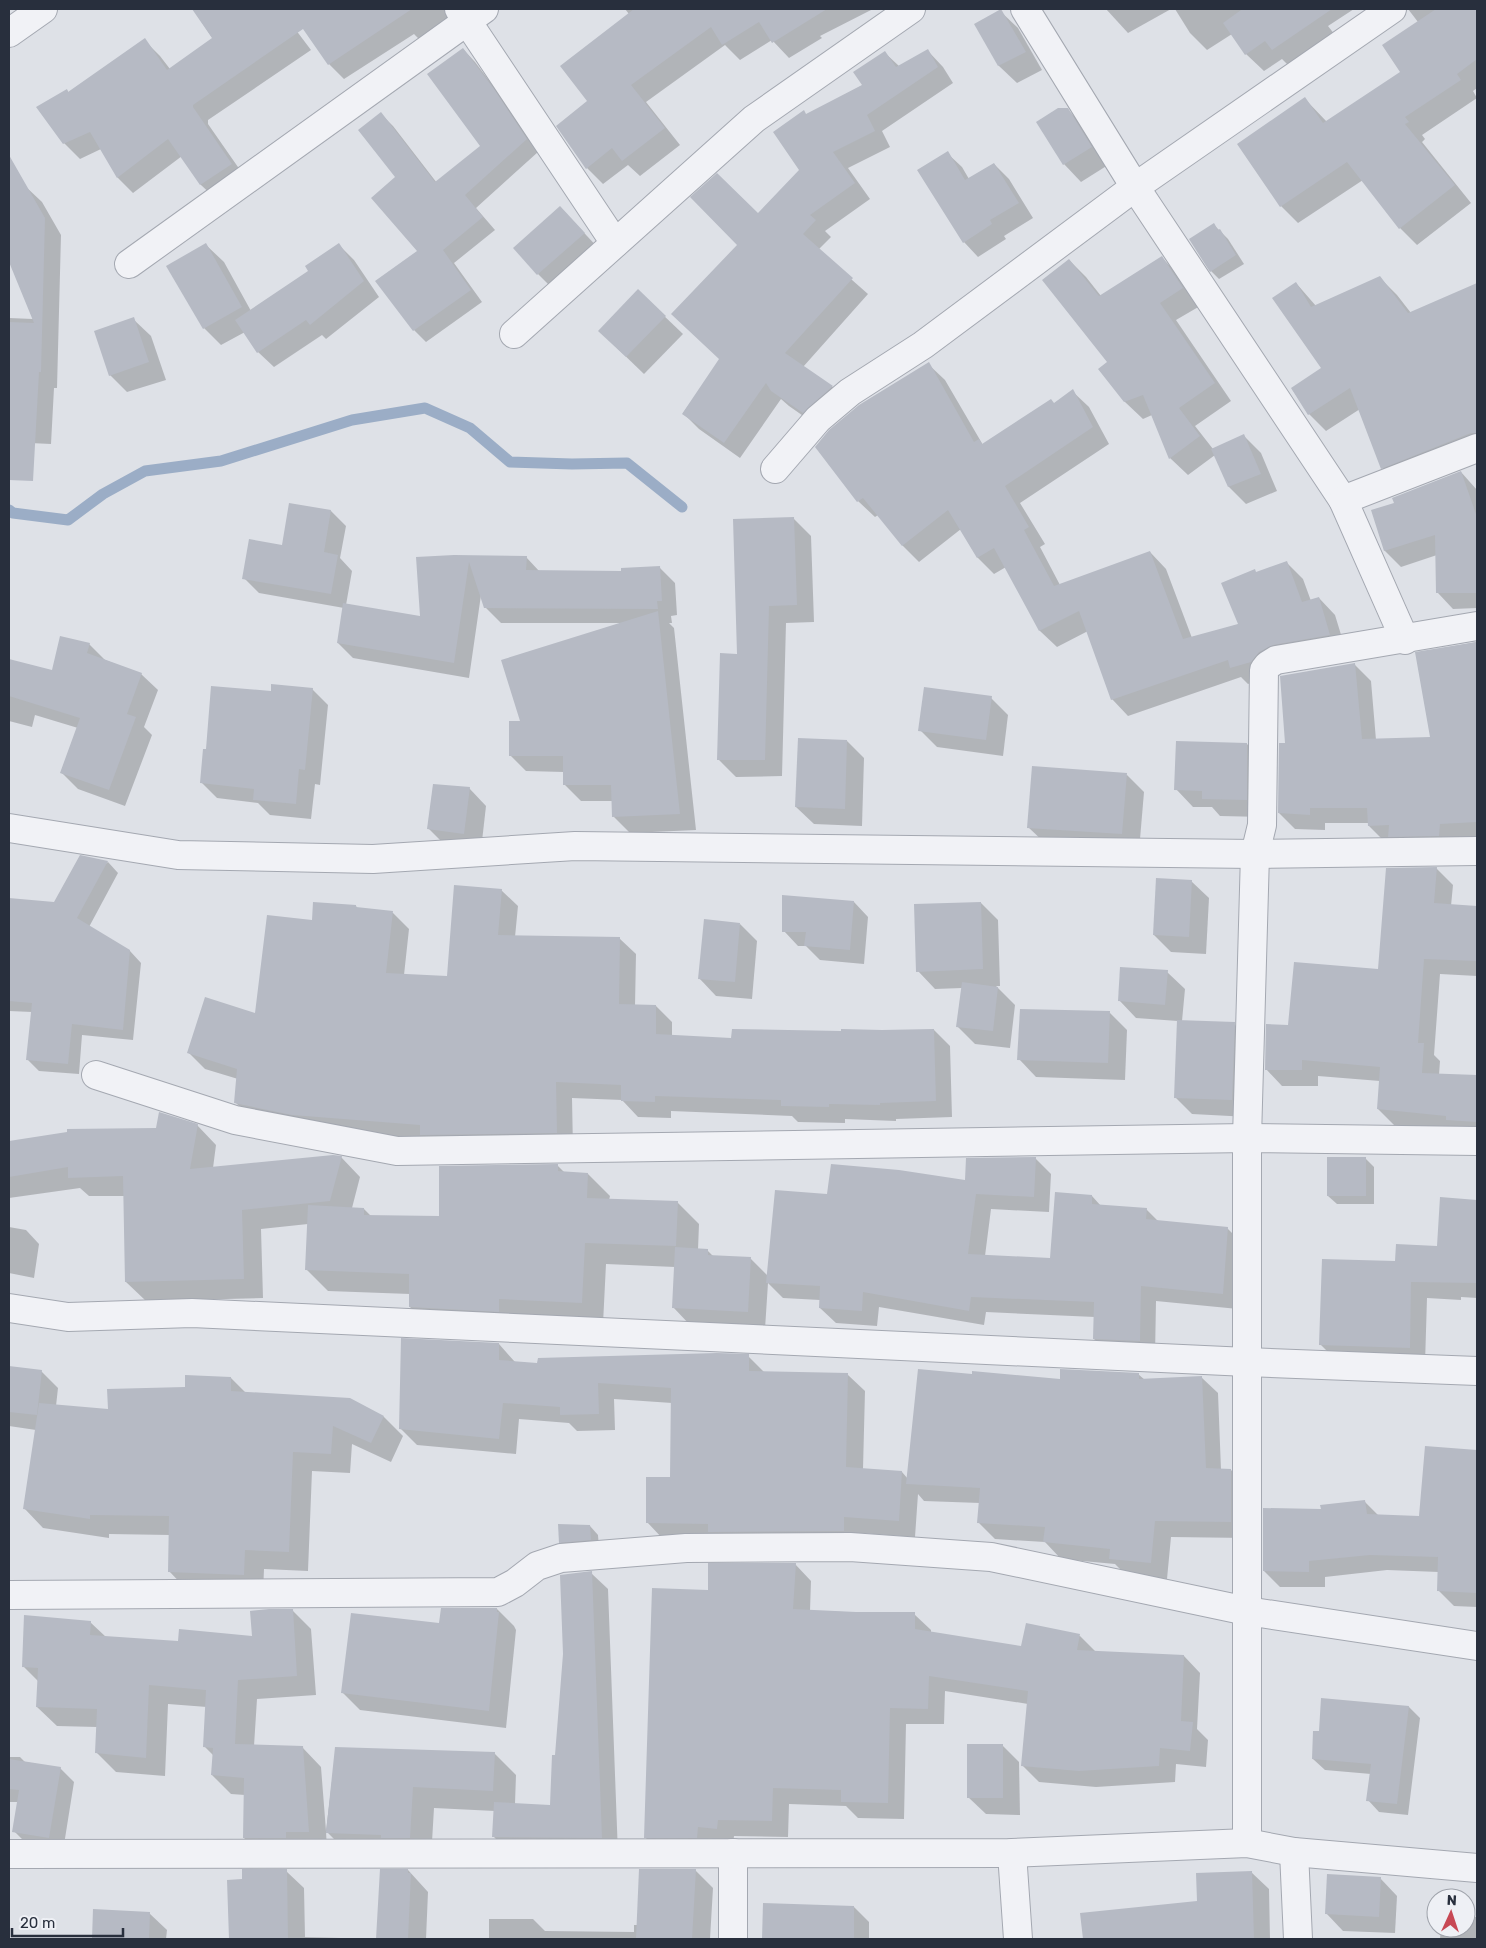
<svg xmlns="http://www.w3.org/2000/svg" width="1486" height="1948" viewBox="0 0 1486 1948" font-family="Rubik,sans-serif">
<rect width="100%" height="100%" fill="#dee1e7"/>
<g fill="#0003">
<path d="M193,9h87l31,41 -103,70v4l39,56 -30,20 -16,-15 -19,-29 -49,37 -15,-15 -17,-29 -21,10 -16,-16 3,-53 2,3 75,-53 16,16 10,13 43,-30z"/>
<path d="M308,9h141l5,7 -35,23 -5,-5 -70,45 -15,-15 -33,-47z"/>
<path d="M625,9h248l-53,27 2,2 -33,20 -17,-18 -32,20 -15,-15 -79,57 34,43 -40,31 -12,-11 -25,19 -16,-16 2,-67 40,-87z"/>
<path d="M1106,9h65l-43,24z"/>
<path d="M1175,9h179l-26,17 7,9 -45,32 -8,-8 -18,12 -18,-17 -14,-20 -25,16 -17,-17z"/>
<path d="M1408,9h69v79l-4,3 4,7 -55,37 3,4 -3,3 49,61 -54,42 -17,-17 -37,-48 -65,43 -17,-17 24,-107 22,23 75,-50 16,-50z"/>
<path d="M1000,11l18,17 24,42 -25,13 -18,-17 -23,-41z"/>
<path d="M463,49l12,13 31,41 32,49 -62,56 19,22 -41,33 28,39 -56,40 -12,-12 5,-79 -23,-74 -15,-63 12,12 44,57 45,-36z"/>
<path d="M928,51l15,16 10,16 -71,48 8,16 -42,21 22,31 -45,32 6,6 -13,13 50,44 -65,73 29,20 15,15 -28,25 -30,-21 -8,-7 -41,59 -41,-29 -16,-16 38,-53 17,-115 20,-30 43,-45 6,-55 56,-30 22,-32 14,13z"/>
<path d="M1068,110l17,17 23,38 -27,17 -17,-18z"/>
<path d="M947,153l15,14 7,12 25,-15 15,15 24,39 -29,18 2,3 -28,18 -14,-15z"/>
<path d="M25,186l17,16 19,33 -4,153h-3l-3,56 -42,-2v-124l24,1 -16,-59 -8,-15v-50z"/>
<path d="M560,207l41,44 -46,40 -17,-17z"/>
<path d="M1214,225l14,14 16,25 -25,15 -8,-8z"/>
<path d="M206,245l18,17 27,49 59,-40 29,-26 15,15 25,37 -53,42 -4,-4 -48,32 -16,-15 -13,-20 -24,13 -17,-17z"/>
<path d="M1162,258l17,17 21,31 -24,14 55,81 -36,25 18,23 31,-13 17,17 16,38 -31,13 -17,-17 -14,-32 -27,20 -18,-17 -18,-43 -9,4 -18,-17 -25,-33 9,-7 -40,-102 17,17 15,19z"/>
<path d="M1380,278l17,17 14,18 66,-29v170l-78,31 -17,-17 -22,-59 -34,22 -17,-17 -17,-25 31,-20 -27,-86 20,23z"/>
<path d="M638,291l45,43 -39,40 -27,-26z"/>
<path d="M133,319l18,17 15,44 -39,12 -17,-17z"/>
<path d="M928,364l17,16 38,65 72,-41 17,-13 17,16 20,37 -89,59 25,41 -5,3 20,38 90,-33 16,17 26,69 48,-14 17,-51 29,-11 17,17 8,22 8,-3 16,17 11,36 -56,10 -22,17 -20,6 -7,-7 -113,39 -16,-17 -24,-68 -31,16 -17,-16 -34,-64 -12,7 -16,-16 -17,-29 -42,33 -16,-16 -25,-31 -3,2 -17,-16z"/>
<path d="M1461,472l16,18v118l-24,1 -15,-16 -1,-38 -36,12 -16,-16 -12,-40 23,-7z"/>
<path d="M290,504l41,7 15,15 -6,32 12,13 -6,34 75,12 -3,-59 108,-1 14,15h82l38,-4 15,15 2,32 -6,1 1,7h-3l5,5 22,202 -66,3 -16,-16 -1,-16h-32l-17,-17v-12l-38,-1 -16,-16 110,-132h-119l-16,-16 -4,-12 -12,83 -116,-20 -15,-15 6,-35 -85,-15 -15,-15 39,-32z"/>
<path d="M794,519l17,17 3,86 -28,1 -4,153 -46,1 -17,-17 19,-105z"/>
<path d="M1477,642v197l-92,3 -16,-16v-3h-44v7l-30,-1 -16,-16 7,-68 -5,-68 74,-12 16,16 5,59 56,-2 -16,-85z"/>
<path d="M89,644l16,16 36,14 17,16 -14,37 8,8 -27,71 -47,-17 -17,-17 17,-44 -43,-13 -3,12 -23,-6v-61l44,11z"/>
<path d="M312,689l16,16 -8,80 -5,-1 -4,35 -41,-4 -12,-12 -41,-5 -16,-16 6,-32 65,-58z"/>
<path d="M991,698l17,17 -5,41 -66,-9 -17,-17z"/>
<path d="M847,741l17,17 -2,68 -48,-2 -18,-17z"/>
<path d="M1247,744l17,17v56l-44,-1 -8,-9h-19l-17,-18z"/>
<path d="M1127,775l17,17 -5,59 -93,-7 -18,-17z"/>
<path d="M469,788l17,18 -5,44 -35,-4 -17,-17z"/>
<path d="M108,862l10,11 -29,54 41,24 11,12 -8,77 -51,-5 -3,39 -40,-3 -11,-11 4,-48 -23,-1v-111l46,3z"/>
<path d="M1436,868l17,17 -2,21 26,1v69l-37,-2 -6,81 6,6 -1,14 38,2v60l-18,-5 -65,-7 -16,-16 2,-28 -62,-5v10h-36l-16,-17 24,-43 89,-56z"/>
<path d="M1191,881l18,17 -3,56 -35,-2 -17,-17z"/>
<path d="M501,890l17,16 -3,31 104,1 17,16 -1,52h21l16,16v14l61,4 201,-10 16,16 2,71 -56,2v2l-51,-2v4l-47,-1 -6,-6 -121,-5v7l-33,-1 -16,-17 -50,-2 1,51 -136,1 -128,-19 -57,-12 -16,-16 2,-24 -33,-10 -16,-16 68,-38 56,-94 43,-15 2,3 35,4 16,16 -5,46 44,2z"/>
<path d="M854,902l14,15 -4,47 -44,-4 -14,-14h-8l-14,-15z"/>
<path d="M981,903l17,17 2,66h-4l19,19 -5,43 -35,-4 -17,-17 4,-39 -27,1 -17,-18z"/>
<path d="M740,924l17,17 -5,58 -36,-3 -17,-18z"/>
<path d="M1167,972l18,17 -3,32 52,3 17,17 -2,76 -57,-3 -17,-17 3,-76 -42,-3 -17,-18z"/>
<path d="M1110,1013l17,17 -2,50 -89,-3 -17,-18z"/>
<path d="M197,1125l19,20 -3,23 128,-11 19,20 -8,31 12,1 7,7 69,1 117,-52 8,8 23,1 22,22 -1,4 68,2 22,22 -1,26h9l7,7 37,2 17,17 60,-81 138,-14 69,-23 16,16 -2,38 -58,-3 -6,47 67,3 40,-63 9,10 45,3 13,13 68,6 16,16 -5,65 -82,-8 -1,55 -45,-2 -16,-15 1,-22 -109,-5 -2,13 -105,-18 -2,19 -41,-3 -16,-15v-8l-37,-2 -15,-15 -3,46 -75,-4 -17,-18 2,-40 -69,-3 -3,60 -171,5 -22,-22v-13l-82,-3 -22,-22 2,-45 -47,5 2,69 -117,3 -20,-19 -2,-86h-35l-9,-8 -71,10v-55l59,-10 89,-3z"/>
<path d="M1366,1159l8,8v37h-37l-9,-8z"/>
<path d="M1441,1198l36,3v97l-16,-1v3l-34,-2 -2,66 -88,-3 -16,-16 76,-82 41,-16z"/>
<path d="M9,1227l17,3 13,14 -5,34 -25,-5z"/>
<path d="M499,1344l16,18 24,2 209,-8 17,17 83,2 17,16 -2,78 39,3 6,7 65,-104 88,5 77,-6 7,6 56,-3 17,16 3,77h10l17,17 -1,51 -76,-1 -4,42 -40,-3 -12,-12 -54,-5 -16,-17 -50,-3 -16,-16 1,-20 -56,-2 -6,-7 -3,43 -55,-4v14l-197,-8 -16,-17 25,-43v-76l-58,-4 1,31 -38,1 -8,-8 -50,-4 -3,35 -99,-9 -17,-17z"/>
<path d="M9,1367l32,4 17,17 -2,18 53,4 77,-22 45,-10 15,15 138,24 19,19 -12,26 -39,-18 -2,29 -38,-2 -4,100 -44,-2 -1,25 -75,-3 -19,-20 1,-36 -61,-1v4l-66,-10 -19,-20 12,-78 -27,-4z"/>
<path d="M1426,1447l51,4v156l-23,-1 -16,-16 1,-18 -52,-2 -62,7v10h-45l-16,-16 58,-61 43,-8 14,14 41,1z"/>
<path d="M590,1526l8,9 1,13 -31,2 -8,-8z"/>
<path d="M795,1564l16,17 -1,30 104,3 17,16v3l91,14 58,-11 16,16 88,4 16,17 -3,56 11,11 -2,27 -30,-3 -1,18 -79,5 -57,-5 -17,-17 6,-61 -83,-13 -1,33h-38l-2,95 -46,-1 -12,-12 -57,-2 -1,33 -54,-1 -1,8 -72,10 -16,-17 64,-245z"/>
<path d="M591,1573l17,16 10,265 -108,-1 -17,-17 2,-25 -61,-3 -3,51 -82,-5 -23,-23 1,20 -64,6 -19,-19 1,-43 -14,-1 -19,-19 2,-19 -9,-9 2,-40 -39,-3 -3,72 -49,-4 -19,-19v-26l-40,-1 -20,-19 2,-25 -15,-15 66,-45 16,15 73,5 74,-5 39,-27 19,19 5,66 -59,4 -3,47 48,1 19,20 5,64 10,-83 158,5 22,22 -1,29 36,2 6,-50z"/>
<path d="M497,1609l17,17 2,4 -10,98 -146,-18 -17,-17 97,-69z"/>
<path d="M1409,1707l11,11 -12,97 -29,-3 -11,-12 3,-26 -46,-4 -12,-11 7,-27z"/>
<path d="M1002,1745l17,17 1,53 -34,-1 -18,-17z"/>
<path d="M9,1757h11l5,5 35,6 14,14 -11,69 -35,-6 -14,-14 5,-29h-10z"/>
<path d="M408,1870l20,22 -2,47 63,-1v-19h44l12,12 89,1v-7h4l57,-55 18,18 -3,51h-480l-2,-58 15,-1 43,-9 18,17 1,49 72,2z"/>
<path d="M1251,1872l18,17 1,50h-186l-3,-25 117,-12z"/>
<path d="M1380,1878l17,18 -2,37 -52,-2 -17,-18z"/>
<path d="M764,1905l90,2 15,15v17h-106z"/>
<path d="M94,1911l55,2 18,17 -1,9h-73z"/>
<path d="M1466,1917h11v22h-37l1,-11h25z"/>
</g>
<g fill="none" stroke-linecap="round" stroke-linejoin="round">
<path stroke="#9badc6" stroke-width="11" d="M9,510l4,3 55,7 35,-26 42,-23 76,-10 131,-41 73,-12 45,20 40,34 62,2 55,-1 55,44"/>
</g>
<g fill="#b6bac4">
<path d="M192,9h220l-84,56 -25,-36 -110,76v2l39,57 -32,21 -32,-46 -51,39 -27,-46 -27,12 -27,-37 31,-18 1,3 77,-54 22,32 45,-32z"/>
<path d="M634,9h193l-55,34 -13,-21 -37,23 -11,-18 -80,58 34,43 -43,33 -10,-13 -26,21 -30,-43 31,-25 -27,-35z"/>
<path d="M1001,9l25,43 -28,14 -24,-42z"/>
<path d="M1240,9h92l-60,41 -7,-9 -20,14 -22,-32 18,-13z"/>
<path d="M1436,9h41v50l-20,15 4,6 -56,37 4,5 -4,2 50,61 -56,44 -52,-67 -67,45 -43,-63 68,-47 18,26 77,-51 -18,-27z"/>
<path d="M463,48l31,41 33,50 -62,56 18,22 -40,33 28,40 -58,41 -38,-50 42,-30 -46,-53 24,-21 -37,-47 23,-18 54,70 45,-36 -53,-72z"/>
<path d="M928,49l10,18 -71,48 8,16 -42,21 22,31 -45,32 6,5 -13,14 50,44 -68,75 48,33 -30,27 -32,-22 -5,-8 -42,60 -42,-29 37,-55 -48,-45 66,-69 -47,-48 27,-24 41,40 41,-43 -26,-38 31,-22 2,4 56,-29 -9,-13 32,-21 11,16z"/>
<path d="M1058,108h10l24,39 -29,18 -27,-43z"/>
<path d="M948,151l17,29 29,-17 25,40 -29,17 2,4 -29,19 -46,-73z"/>
<path d="M9,155l36,63 -4,154h-2l-6,109 -24,-1v-158l25,1 -25,-61z"/>
<path d="M560,206l25,27 -48,42 -24,-27z"/>
<path d="M1214,223l4,7 2,-1 16,26 -26,17 -21,-33z"/>
<path d="M206,243l36,64 -39,22 -37,-63z"/>
<path d="M339,243l25,38 -54,44 -4,-5 -49,33 -22,-33 73,-49 -3,-5z"/>
<path d="M1162,256l21,32 -23,15 55,80 -36,25 21,28 -31,23 -26,-64 -19,7 -26,-33 9,-7 -65,-82 27,-21 30,37z"/>
<path d="M1380,276l28,37 69,-30v150h-6l-90,36 -31,-81 -42,27 -17,-27 30,-20 -49,-70 24,-16 15,25z"/>
<path d="M638,289l28,27 -40,41 -28,-26z"/>
<path d="M134,317l15,45 -40,14 -15,-45z"/>
<path d="M929,362l45,80 5,-3 3,5 69,-45 3,4 19,-14 20,38 -88,59 24,41 -5,3 30,56 96,-35 33,88 55,-15 -17,-41 34,-14 1,3 31,-11 15,41 17,-5 11,38 -57,10 -14,7 -8,10 -21,6 -2,-8 -117,40 -32,-89 -40,20 -45,-83 -17,10 -29,-48 -46,36 -39,-48 -6,4 -42,-55 14,-17 30,-25z"/>
<path d="M1244,434l17,40 -33,13 -17,-38z"/>
<path d="M1461,471l16,46v76h-41l-1,-58 -51,16 -13,-41 23,-7 -2,-5z"/>
<path d="M289,503l42,7 -7,42 14,3 -7,39 -89,-15 7,-40 33,6z"/>
<path d="M794,517l3,88 -28,1 -4,154h-48l3,-107 17,1 -4,-135z"/>
<path d="M454,555l73,1 -1,14 95,1v-3l39,-2 2,35h-5l1,8 -174,-1 -15,-46 -15,101 -117,-20 6,-40 77,13 -4,-59z"/>
<path d="M658,611l22,203 -68,3 -1,-32h-48v-29h-54v-35h11l-19,-61z"/>
<path d="M60,636l30,7 -3,10 55,20 -15,41 9,3 -27,73 -49,-17 20,-55 -71,-22v-37l43,11z"/>
<path d="M1477,642v180l-37,2 -1,12 -51,1 1,-12 -21,1 -1,-18h-57v7l-32,-2 1,-70h6l-5,-67 75,-13 7,76 68,-2 -15,-85z"/>
<path d="M271,684l42,4 -8,82 -6,-1 -3,35 -43,-4 1,-11 -54,-6 3,-34h3l5,-63 60,5z"/>
<path d="M924,687l68,9 -6,44 -68,-9z"/>
<path d="M798,738l49,2 -2,69 -50,-2z"/>
<path d="M1176,741l71,2v57l-45,-1v-8l-28,-1z"/>
<path d="M1032,766l95,7 -5,61 -95,-6z"/>
<path d="M433,784l37,3 -6,47 -37,-5z"/>
<path d="M80,855l28,6 -31,57 53,32 -7,80 -51,-6 -4,40 -42,-4 6,-57 -23,-2v-103l45,4z"/>
<path d="M1437,867l-3,36 43,3v55l-53,-2 -6,84h6l-2,30 55,2v47l-31,-2v-4l-69,-7 3,-42 -78,-7v10h-37l1,-46 22,1 6,-63 84,7 8,-101z"/>
<path d="M1156,878l36,2 -3,57 -36,-2z"/>
<path d="M454,885l48,4 -4,46 122,2 -1,67 37,1v29l75,4 1,-9 109,2v-2l41,1 52,-1 2,72 -56,2v2l-51,-1v3l-48,-1v-6l-126,-4v6l-34,-1v-16l-65,-3 1,51 -137,2v-10l-128,-10 -58,-12 3,-34 -50,-16 18,-56 50,16 12,-98 45,5 1,-18 43,3v2l37,4 -7,62 61,3z"/>
<path d="M782,895l72,6 -4,49 -46,-4 2,-14h-24z"/>
<path d="M981,902l2,67 -67,3 -2,-68z"/>
<path d="M704,919l36,4 -5,59 -37,-3z"/>
<path d="M1120,967l48,3 -3,35 -47,-4z"/>
<path d="M962,982l36,5 -5,44 -37,-4z"/>
<path d="M1020,1009l90,2 -2,52 -91,-3z"/>
<path d="M1177,1020l58,2 -3,78 -58,-2z"/>
<path d="M159,1112l39,12 -8,45 143,-14 9,1 -12,45 -88,9 2,69 -119,3 -2,-106 -55,2v-11l-59,10v-36l58,-9v-3l89,-1z"/>
<path d="M1036,1157l-2,40 -58,-3 -8,60 82,4 5,-66 37,3v9l55,4 -1,11 82,8 -5,67 -82,-8 -1,55 -47,-2 1,-37 -123,-5 -2,14 -106,-19 -1,19 -43,-3 1,-22 -54,-3 9,-93 52,4 4,-30 68,6 66,10 1,-22z"/>
<rect x="1327" y="1157" width="39" height="39"/>
<path d="M558,1164v7l30,2 -1,25 91,3 -2,45 -91,-3 -3,60 -83,-4v13l-90,-5v-33l-104,-4 3,-65 56,3v7l75,1v-50z"/>
<path d="M1440,1197l37,3v83l-66,-1 -1,66 -91,-3 3,-86 73,2 1,-17 41,2z"/>
<path d="M675,1247l33,2v6l43,2 -3,55 -76,-4z"/>
<path d="M401,1338l98,5v17l38,3 1,-5 179,-5 32,1v17l99,2 -2,94 56,4 -3,50 -55,-4v14l-136,1v-8l-62,-1v-46h24l1,-89 -73,-5 1,31 -39,1v-8l-57,-4 -4,36 -100,-10z"/>
<path d="M9,1366l33,4 -5,45 -28,-3z"/>
<path d="M918,1369l54,5v-3l88,8v-10l79,4v6l63,-3 4,92 25,1v53l-76,-1 -4,42 -42,-4 1,-10 -67,-7 2,-15 -68,-4 3,-35 -74,-4z"/>
<path d="M185,1375l46,2v14l119,7 34,18 -13,27 -38,-17 -2,28 -38,-2 -4,100 -44,-2 -1,25 -76,-3 1,-56 -79,-1v4l-67,-10 16,-106 69,6 -1,-20 78,-2z"/>
<path d="M1425,1446l52,4v143l-40,-2 1,-34 -68,-2 -61,6v11l-46,-1v-63l58,1 -1,-4 45,-5 2,14 52,2z"/>
<path d="M558,1524l32,1 1,15 -32,3z"/>
<path d="M708,1563h88l-3,46 63,3h59v17l106,17 5,-23 54,11 -3,16 107,5 -3,66 12,1 -3,29 -30,-3 -1,18 -80,5 -58,-5 7,-75 -99,-15 -1,33 -38,-1 -2,95 -47,-1v-12l-68,-2 -1,33 -54,-1 -1,9 -19,-2 -1,11h-53l8,-250 56,2z"/>
<path d="M592,1571l10,267 -110,-1 2,-35 56,3 2,-50h3l8,-101 -3,-79z"/>
<path d="M441,1608h56v4h2l-10,99 -148,-18 10,-80 88,10z"/>
<path d="M269,1609h24l4,67 -59,4 -3,64 68,2 6,86h-23v6h-43l1,-60 -33,-3 2,-27 -10,-1 3,-57 -57,-5 -3,73 -51,-5 2,-44 -61,-2 2,-39 -16,-1 2,-52 67,6 -1,14 88,6 1,-12 73,7 -2,-25z"/>
<path d="M1321,1698l88,8 -12,98 -31,-3 5,-37 -59,-5 1,-28h6z"/>
<rect x="967" y="1744" width="36" height="54"/>
<path d="M335,1747l160,5 -2,39 -80,-4 -3,51h-29v-3l-55,-2z"/>
<path d="M9,1759l52,8 -12,71 -37,-6 7,-42 -10,-1z"/>
<path d="M242,1869h45l1,70h-59l-2,-59 15,-1z"/>
<path d="M380,1869h28v4h3l-3,66h-32z"/>
<path d="M639,1869h57l-4,70h-56z"/>
<path d="M1252,1871l2,68h-171l-3,-26 117,-12 -1,-28z"/>
<path d="M1327,1874l54,3 -2,40 -54,-3z"/>
<path d="M763,1903l91,3v33h-92z"/>
<path d="M93,1909l57,3 -1,27h-57z"/>
</g>
<g fill="none" stroke-linecap="round" stroke-linejoin="round">
<g stroke="#a4a8b1" stroke-width="30">
<g id="minor">
<path d="M459,9l156,234"/>
<path d="M1025,9l110,178 208,313 134,-52"/>
<path d="M9,33l34,-24"/>
<path d="M129,264l355,-255"/>
<path d="M514,334l240,-215 157,-110"/>
<path d="M775,469l43,-50 32,-27 73,-47 212,-158 257,-178"/>
<path d="M1343,500l62,140"/>
<path d="M9,828l169,27 195,4 202,-13 680,8 222,-3"/>
<path d="M96,1075l139,45 162,31 850,-13 230,3"/>
<path d="M9,1308l59,9 124,-4 1055,49 230,9"/>
<path d="M9,1595l489,-3 17,-9 22,-17 24,-8 125,-10 164,-1 141,10 256,54 230,35"/>
<path d="M1247,1843v-705l8,-284 7,-29 2,-155 4,-5 8,-5 201,-34"/>
<path d="M1294,1852l4,87"/>
<path d="M733,1853v86"/>
<path d="M1012,1853l6,86"/>
<path d="M9,1854l1003,-1 235,-10 47,9 183,16"/>
</g>
</g>
<use href="#minor" stroke="#f1f2f6" stroke-width="28"/>
</g>
<rect width="1486" height="1948" fill="none" stroke="#282f3d" stroke-width="20"/>
<g transform="translate(1451 1913) rotate(3)"><circle r="24" fill="#eef0f5" stroke="#9fa3ab"/>
<path d="M0-4L9 19L0 12L-9 19Z" fill="#c74854"/>
<text y="-8" font-size="14" font-weight="bold" text-anchor="middle" fill="#282f3d">N</text>
</g>
<path d="M12 1928v8h111v-8" fill="none" stroke="#282f3d" stroke-width="2.5"/>
<text x="20" y="1928" font-size="15" fill="#282f3d" stroke="#eef0f5" stroke-width="4" paint-order="stroke">20 m</text>
</svg>
